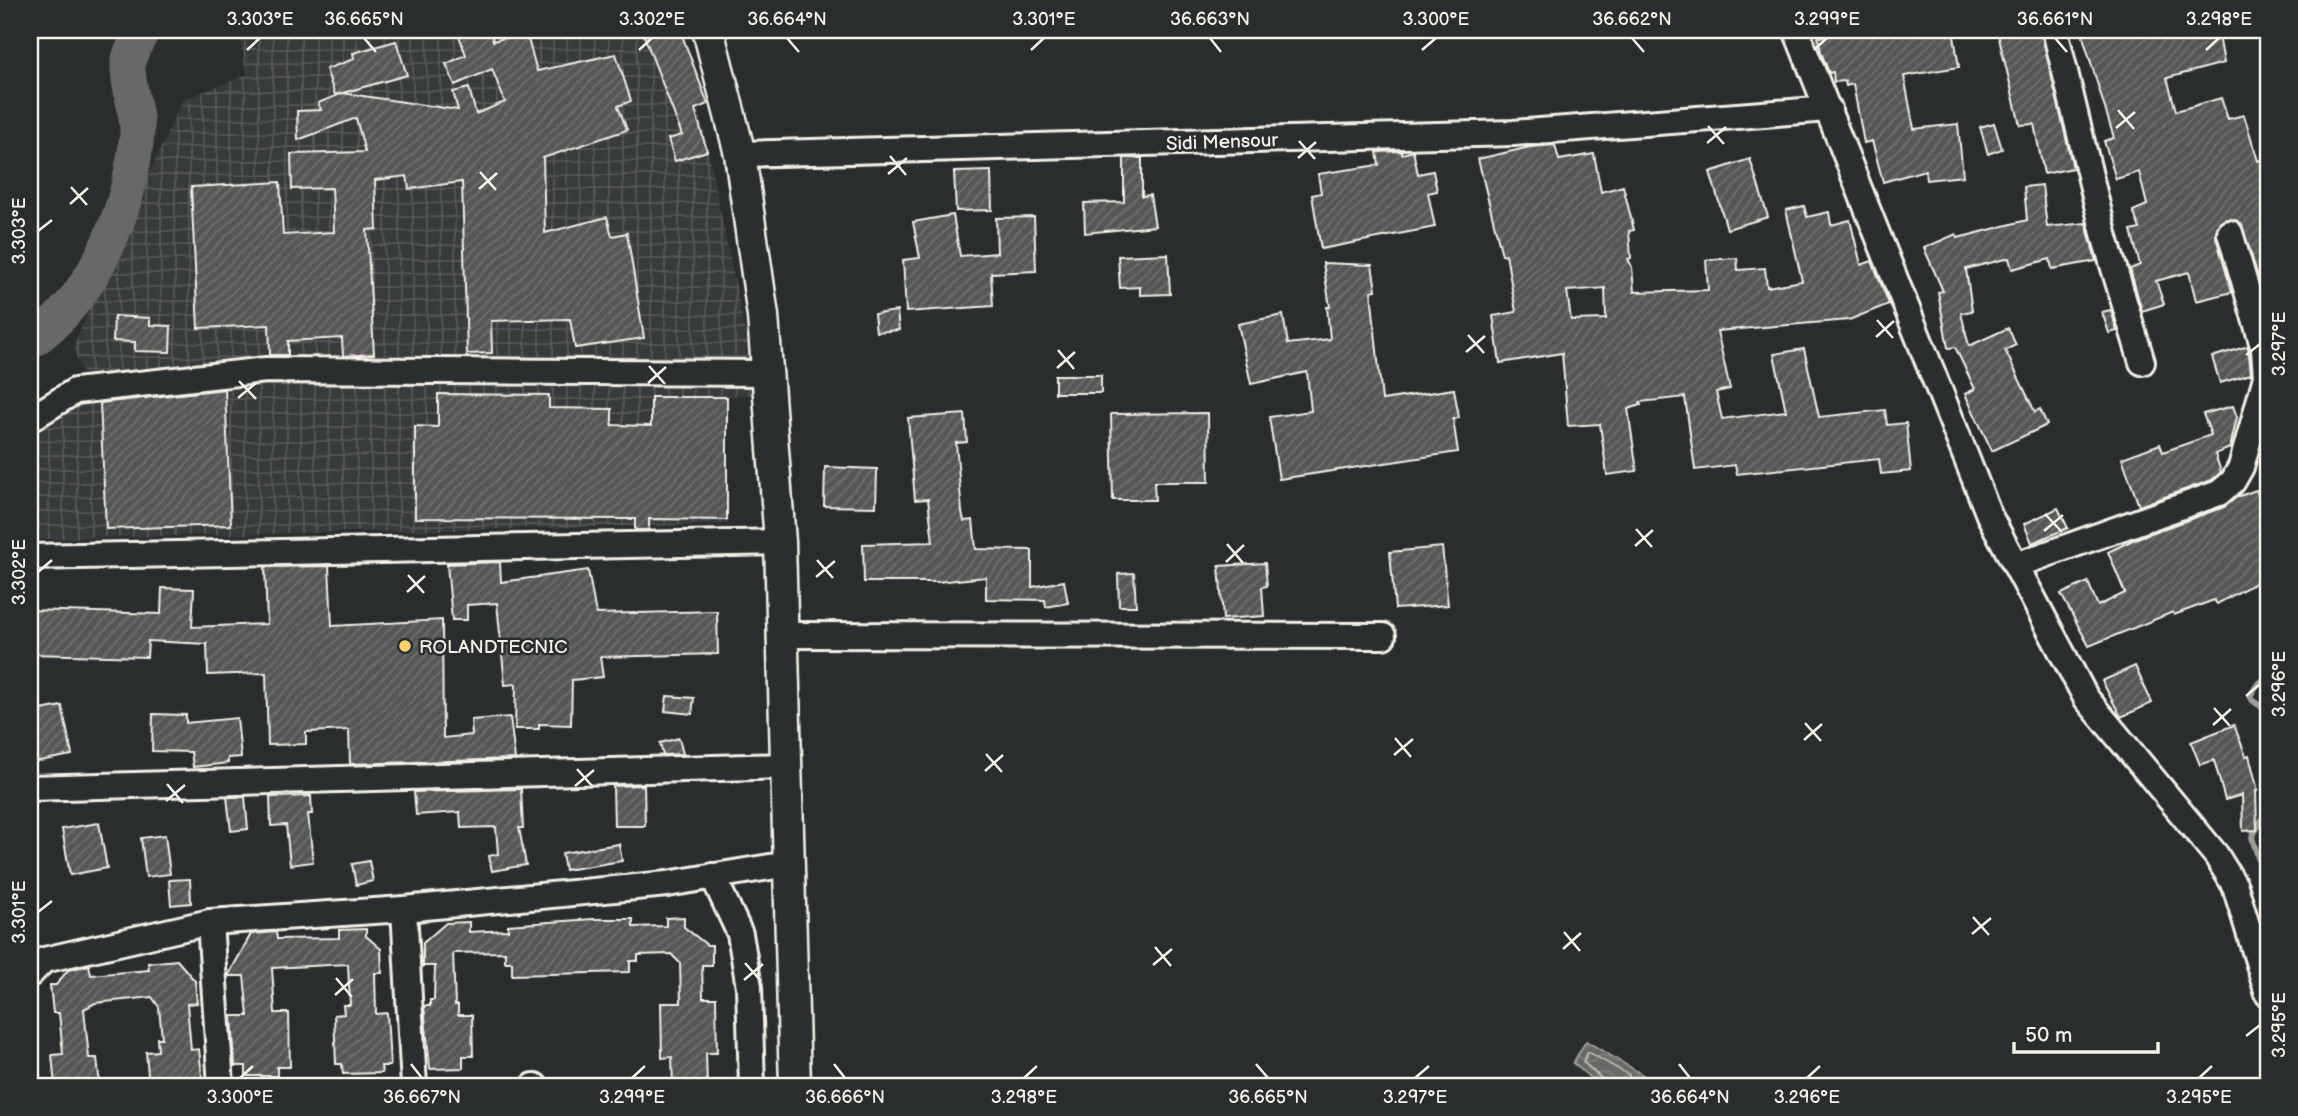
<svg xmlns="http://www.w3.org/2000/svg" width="2298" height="1116" viewBox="0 0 2298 1116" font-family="'Balsamiq Sans',sans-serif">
<defs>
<pattern id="industrial-grid" width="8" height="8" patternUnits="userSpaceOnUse" patternTransform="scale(1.75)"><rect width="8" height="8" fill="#373a3a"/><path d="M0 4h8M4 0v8" fill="none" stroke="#555756"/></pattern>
<pattern id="water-waves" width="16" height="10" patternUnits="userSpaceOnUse" patternTransform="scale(1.75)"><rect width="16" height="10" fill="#676866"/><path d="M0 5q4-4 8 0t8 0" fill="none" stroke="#7d7e7c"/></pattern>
<pattern id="building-hatch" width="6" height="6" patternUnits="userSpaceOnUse" patternTransform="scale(1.75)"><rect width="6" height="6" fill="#555756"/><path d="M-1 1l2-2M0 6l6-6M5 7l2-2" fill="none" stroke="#6e706e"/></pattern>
</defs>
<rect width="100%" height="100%" fill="#2a2d2e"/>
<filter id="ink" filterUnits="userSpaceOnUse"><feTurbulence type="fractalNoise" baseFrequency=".0143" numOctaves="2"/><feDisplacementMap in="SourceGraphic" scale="14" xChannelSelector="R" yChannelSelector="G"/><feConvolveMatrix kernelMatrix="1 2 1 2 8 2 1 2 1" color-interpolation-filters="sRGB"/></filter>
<g filter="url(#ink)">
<path fill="url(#industrial-grid)" d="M238,30h445l75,364 -46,4 17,126 -699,15v-101l58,-47 -15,-44 109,-247 65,-25z"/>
<path fill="url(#water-waves)" stroke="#9f9f9a" stroke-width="2" d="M1586,1041l57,34 -11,11h-32l-27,-23z"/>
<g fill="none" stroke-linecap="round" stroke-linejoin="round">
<path stroke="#bcbab4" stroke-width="2" d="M1604,1086l-2,-7 -19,-17 5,-10 41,23 -1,11"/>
<g stroke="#9f9f9a" stroke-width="6">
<path d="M2260,431l8,29"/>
<path d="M2268,676l-11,9 -7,11 3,5 15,10"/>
<path d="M2268,809l-16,28 16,55"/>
</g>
<path stroke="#676866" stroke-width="35" d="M30,342c64,-42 101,-135 107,-209 1,-23 -10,-46 -9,-69 1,-11 10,-24 15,-34"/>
</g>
<g fill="url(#building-hatch)" stroke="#f4f1e8" stroke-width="2" fill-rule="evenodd">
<path d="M457,30h34l2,11 33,-9 11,39 79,-17 15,47 -13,5 9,24 -84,28 2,75 62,-16 5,19 15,-3 17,105 -69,10 -5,-29 -79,2 1,32 -25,1 -5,-172 -53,7 -2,-13 -32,4 2,49 -10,1 7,124 -31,2 -1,-18 -54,3v14h-18l-1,-30 -71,3 -7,-141 89,-5 3,53 51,-3 -2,-44 -40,1 -1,-35 74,-2 -9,-34 -58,22 -1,-29 24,-1 -3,-7 25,-10 115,17 -5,-18 16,-4 7,26 29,-12 -13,-33 -37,16 -9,-21 20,-9z"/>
<path d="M642,30h38l28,74 -13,5 12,42 -32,10 -7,-22 14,-4z"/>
<path d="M1861,30h92l6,37 -55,9 10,53 44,-5 5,52 -37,4 -1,-10 -42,12 -11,-41 -8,2 -11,-59 -7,2 -1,-5 -11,1 -1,-10 -4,1 -8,-21 -3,-15z"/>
<path d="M1997,30h44l32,138 -29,6 -10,-50 -14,1z"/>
<path d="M2081,30h137l6,33 -57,15 9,33 45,-13 7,21 16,-4 14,46 10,-3v126l-7,2 -20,-63 -15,-4 -7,4 -3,14 16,55 -36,9 -7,-29 -33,9 8,23 -22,7 -12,-42 10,-4 -9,-34 9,-2 -7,-18 14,-6 -8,-33 -23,7 -12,-38 10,-3z"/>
<path d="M396,41l11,34 -72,20 -9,-26 28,-10 -1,-6z"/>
<path d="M1994,123l8,26 -14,5 -8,-27z"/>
<path d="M1555,145l4,15 35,-6 7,38 22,-6 11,44 -5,1 2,27 -3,1 4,8 2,25 74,-2 -2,-30 31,-2 1,12 27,-2 2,19 35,-6 -16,-71 18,-4 3,11 22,-5 2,13 19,-5 11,45 11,-4 17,43 -40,16 -132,11 13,58 -14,3 6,27 64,-8 -12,-57 30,-5 15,68 66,-7 2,15 19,-2 5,48 -30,3 -2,-15 -142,15 -2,-9 -40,5 -10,-73 -45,5 1,3 -13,4 9,62 -30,4 -7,-51 -32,2 -6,-73 -62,10 -7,-47 23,-4 -10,-58 -4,1 -24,-96 52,-12zM1605,288l1,31 -35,1 -4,-29z"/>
<path d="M1402,151v3l11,-3 5,23 15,-3 4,20 -9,2 7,34 -114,22 -9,-54 9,-2 -3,-19 61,-9 -2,-13z"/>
<path d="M1124,158h18v38l8,-1 5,31 -70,7 -1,-30 40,-1z"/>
<path d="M1750,159l18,58 -41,12 -17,-57z"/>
<path d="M991,171l1,39 -36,1 -2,-39z"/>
<path d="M2042,185l5,42 39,-4 10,38 -44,8 -2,-10 -38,10 -3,-11 -43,11 6,42 -11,2 8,33 39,-18 8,17 -11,5 30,62 5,-3 7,16 -55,26 -27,-57 10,-5 -20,-42 -7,1 -10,-56 5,-1 -19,-43 32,-14 2,4 69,-18 -3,-33z"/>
<path d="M953,215l7,41 37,-3 -1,-35 38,-1 2,54 -45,2 2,33 -87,6 -3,-52 17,-2 -7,-36z"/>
<path d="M1168,254l2,40 -30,1v-8l-20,1 -2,-32z"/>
<path d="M1323,263l49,2 4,25 -5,1 11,109 72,-11 5,29 -6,1 5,33 -179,27 -10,-62 42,-6 -4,-39 -56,12 -13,-60 45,-9 5,29 42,-5 -3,-32h3z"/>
<path d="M2111,310l6,21 -8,2 -7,-21z"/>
<path d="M897,311l2,19 -23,2 -2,-18z"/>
<path d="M114,316l36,2v7l21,1 -1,26 -35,-1v-9l-22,-1z"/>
<path d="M2248,346l3,28 -31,9 -8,-26z"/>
<rect x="1055" y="375" width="46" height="18"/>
<path d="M225,389l6,136 -125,4 -6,-126z"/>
<path d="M438,394l111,1v13l63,1v16l39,1v-29h76v123l-78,-1v11h-14v-11l-220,-1v-92l23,1z"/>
<path d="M2233,406l4,11 -7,31 -15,6 6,18 -9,8 -73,26 -17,-48 38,-14 3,8 48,-17 -8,-21z"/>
<path d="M1208,413l1,69h-55l1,18h-42l-2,-86z"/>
<path d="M965,414l2,28 -11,1 6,69 2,9 9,-1 3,29 56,1v37l32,-6 4,22 -22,4 -1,-7 -59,-1v-22l-49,5h-73l-1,-38 70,-2 -5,-43 -13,1 -7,-82z"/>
<path d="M825,467l52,2 -1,38 -52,-1z"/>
<path d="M2256,490l12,30v56l-51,28 -3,-4 -40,15 -1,-3 -84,34 -28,-52 27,-12 10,24 27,-13 -17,-41 29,-14 87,-31 13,-10z"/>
<path d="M2058,508l10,20 -36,15 -8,-19z"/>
<path d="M1442,547l6,58 -53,4 -5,-57z"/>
<path d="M500,562l1,20 87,-12 8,44 121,-3 1,43 -118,3 3,20 -31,3 -1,45 -32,-1v5h-24l1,-45 -11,1 -8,-82 -30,2v15h-15l-5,-56z"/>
<path d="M1265,563l2,23 -5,1 2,29 -41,3 -4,-53z"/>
<path d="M329,566l3,60 110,-6 1,118 29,-3 -1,-15 39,-3 5,42 -165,5 -1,-34 -43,2v12l-38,1 -2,-72 -58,2 -1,-31 -59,-3 -1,16 -117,-3v-44l131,4 1,-26 32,1 -2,38 75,-3 -2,-57z"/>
<path d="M1134,573l2,33h-17l-1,-32z"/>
<path d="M2135,666l17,37 -31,14 -19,-36z"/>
<path d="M667,696l27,2 -2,16 -27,-3z"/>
<path d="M62,706l10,49 -38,7 -4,-50z"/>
<path d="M153,714l33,1v8l51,-5 4,39 -13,1v5l-35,4 -2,-15 -39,-1z"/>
<path d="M2234,725l12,31 3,-1 9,36h-2l1,39 -14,1 -1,-36 -17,5 -11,-40 -14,5 -9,-23z"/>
<path d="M679,738l4,16 -20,1 -3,-12z"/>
<path d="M644,785l1,41h-31l-1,-40z"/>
<path d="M521,789l2,39h-4l7,37 -34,6 -3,-15 9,-2 -2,-27 -35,1 -1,-16 -44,3 -2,-23z"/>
<path d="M311,796l1,18h-4l5,48 -23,3 -4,-40 -15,1 -1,-29z"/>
<path d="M227,797h18l3,32 -17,2z"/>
<path d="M99,823l8,45 -37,7 -8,-46z"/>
<path d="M165,835l5,39 -24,3 -5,-39z"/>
<path d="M619,844l3,17 -57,9 -3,-17z"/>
<path d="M369,861l4,20 -17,4 -4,-21z"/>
<path d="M190,879l1,24 -20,2 -2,-25z"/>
<path d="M684,917v10l23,18h5v20h-10l1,33h13l1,55h-11l1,33h-34l-1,-29 -10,1 -1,-55h20l-1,-40 -9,-9 -33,1v6h-8v11l-118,3v-13h-7v-10l-52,1 2,52h3v10h14l1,41h-10v12l-33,1 -6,-63h6v-6h4l1,-34h-12v-23l23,-20 23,-1v10l39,-2v-5l85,-6h40v8l33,-1v-8z"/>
<path d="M366,929v7l15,13 1,24h-7l1,41 11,-1 3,53h-9l1,7 -39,1 -1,-10h-6l-2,-49 10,-1 -1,-9h7l-2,-41 -76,4 3,45h14l1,54h-13v9h-31v-10h-11l-3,-50h16l-4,-40h-16l23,-42 25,-2 1,7 62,-1v-8z"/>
<path d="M177,960l18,21 2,22 -10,1 4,46 8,-1 4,37h-54l-3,-34 12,-1 -1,-13h5l-3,-31 -7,-10 -57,6 -11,6 5,49h8l3,28h-45l-3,-31 11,-1 -4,-41h-6l-3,-28h6l12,-15 21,-5 2,10 58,-5 -1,-7z"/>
</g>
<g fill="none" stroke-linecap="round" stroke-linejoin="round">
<g stroke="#f4f1e8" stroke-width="30">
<g id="minor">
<path d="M1796,30l193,485 97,183 130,157 19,31 33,108"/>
<path d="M2055,30l50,208 37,124"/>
<path d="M740,154l773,-21 316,-24"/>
<path d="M30,419l45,-28 191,-21 502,3"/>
<path d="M30,557l750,-15"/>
<path d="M2016,565l203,-72 14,-12 8,-14 25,-90 -2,-28 -34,-116"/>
<path d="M782,635l601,1"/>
<path d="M30,788l755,-22"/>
<path d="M713,876l27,58 9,53 3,99"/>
<path d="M404,909l10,177"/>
<path d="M210,922l11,164"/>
<path d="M30,974l14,-14 166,-38 194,-13 263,-25 121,-20"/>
<path d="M534,1086h1"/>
</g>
</g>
<g stroke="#f4f1e8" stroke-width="35">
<path id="major" d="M708,30l32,124 23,162 17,226 15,544"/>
</g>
<use href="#minor" stroke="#2a2d2e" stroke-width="24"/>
<use href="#major" stroke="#2a2d2e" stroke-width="30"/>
</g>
</g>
<path fill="none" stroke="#f4f1e8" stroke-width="2.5" d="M364,38l12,14M787,38l12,14M1210,38l11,14M1632,38l12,14M2055,38l12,14M247,50l13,-12M639,50l13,-12M1031,50l13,-12M1422,50l14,-12M1814,50l13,-12M2206,50l13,-12M2118,110l16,19M1708,126l16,18M2116,128l19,-16M1299,141l16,18M1707,143l19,-16M890,156l16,19M1298,158l18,-16M480,172l16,18M888,174l19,-16M71,187l16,18M479,189l18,-16M70,204l18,-16M38,231l14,-11M1877,320l16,18M1468,335l16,18M1876,337l18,-16M1058,350l16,19M1466,352l19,-16M2246,355l14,-11M649,366l16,18M1057,368l18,-16M239,381l17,18M648,383l18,-16M238,398l19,-16M2045,514l17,18M1636,529l16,18M2044,531l19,-16M1227,544l16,19M1635,546l18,-16M817,560l16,18M1226,562l18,-17M38,572l14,-12M408,575l16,18M816,577l19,-16M407,592l18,-16M2246,696l14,-12M2214,708l16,18M1805,723l16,18M2213,725l18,-16M1395,738l16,19M1804,740l18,-16M986,754l16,18M1394,755l19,-16M577,769l16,18M985,771l18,-16M167,784l16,19M575,786l19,-16M166,801l19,-16M38,912l14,-11M1973,917l16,18M1564,932l16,19M1972,934l19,-16M1155,947l16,19M1563,949l18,-16M745,963l16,18M1153,965l19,-16M336,978l16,19M744,980l19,-16M335,995l18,-16M2246,1036l14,-11M411,1064l11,14M834,1064l11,14M1256,1064l12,14M1679,1064l11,14M240,1078l13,-12M632,1078l13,-12M1024,1078l13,-12M1415,1078l14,-12M1807,1078l13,-12M2199,1078l13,-12"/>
<circle fill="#ffd166" stroke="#2a2d2e" stroke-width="2.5" cx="405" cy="646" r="7"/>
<g text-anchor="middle" stroke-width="5" stroke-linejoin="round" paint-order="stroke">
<g font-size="19" fill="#f4f1e8" stroke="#2a2d2e">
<text transform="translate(1222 141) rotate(-2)" y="7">Sidi Mensour</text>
</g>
<g font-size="19" fill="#f4f1e8" stroke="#2a2d2e" text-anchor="start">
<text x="419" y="653">ROLANDTECNIC</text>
</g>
</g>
<rect width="2298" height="1116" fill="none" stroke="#2a2d2e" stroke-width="77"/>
<path d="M2014 1042v10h144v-10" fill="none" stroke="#f4f1e8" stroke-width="3.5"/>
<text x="2025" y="1042" font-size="21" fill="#f4f1e8" stroke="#2a2d2e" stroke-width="5" paint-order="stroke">50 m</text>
<rect x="38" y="38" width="2222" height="1040" fill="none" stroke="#f4f1e8" stroke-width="2.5"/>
<g font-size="18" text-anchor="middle" fill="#f4f1e8">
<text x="260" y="25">3.303°E</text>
<text x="364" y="25">36.665°N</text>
<text x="652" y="25">3.302°E</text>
<text x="787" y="25">36.664°N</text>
<text x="1044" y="25">3.301°E</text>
<text x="1210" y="25">36.663°N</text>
<text x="1436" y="25">3.300°E</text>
<text x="1632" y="25">36.662°N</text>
<text x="1827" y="25">3.299°E</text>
<text x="2055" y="25">36.661°N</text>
<text x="2219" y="25">3.298°E</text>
<text transform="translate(19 231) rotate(-90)" y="6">3.303°E</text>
<text transform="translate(2279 344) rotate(-90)" y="6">3.297°E</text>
<text transform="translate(19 572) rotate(-90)" y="6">3.302°E</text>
<text transform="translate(2279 684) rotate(-90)" y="6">3.296°E</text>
<text transform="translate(19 912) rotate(-90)" y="6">3.301°E</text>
<text transform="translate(2279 1025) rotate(-90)" y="6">3.295°E</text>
<text x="240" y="1103">3.300°E</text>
<text x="422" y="1103">36.667°N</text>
<text x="632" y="1103">3.299°E</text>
<text x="845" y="1103">36.666°N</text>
<text x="1024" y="1103">3.298°E</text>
<text x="1268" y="1103">36.665°N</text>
<text x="1415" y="1103">3.297°E</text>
<text x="1690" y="1103">36.664°N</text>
<text x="1807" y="1103">3.296°E</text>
<text x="2199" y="1103">3.295°E</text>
</g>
</svg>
